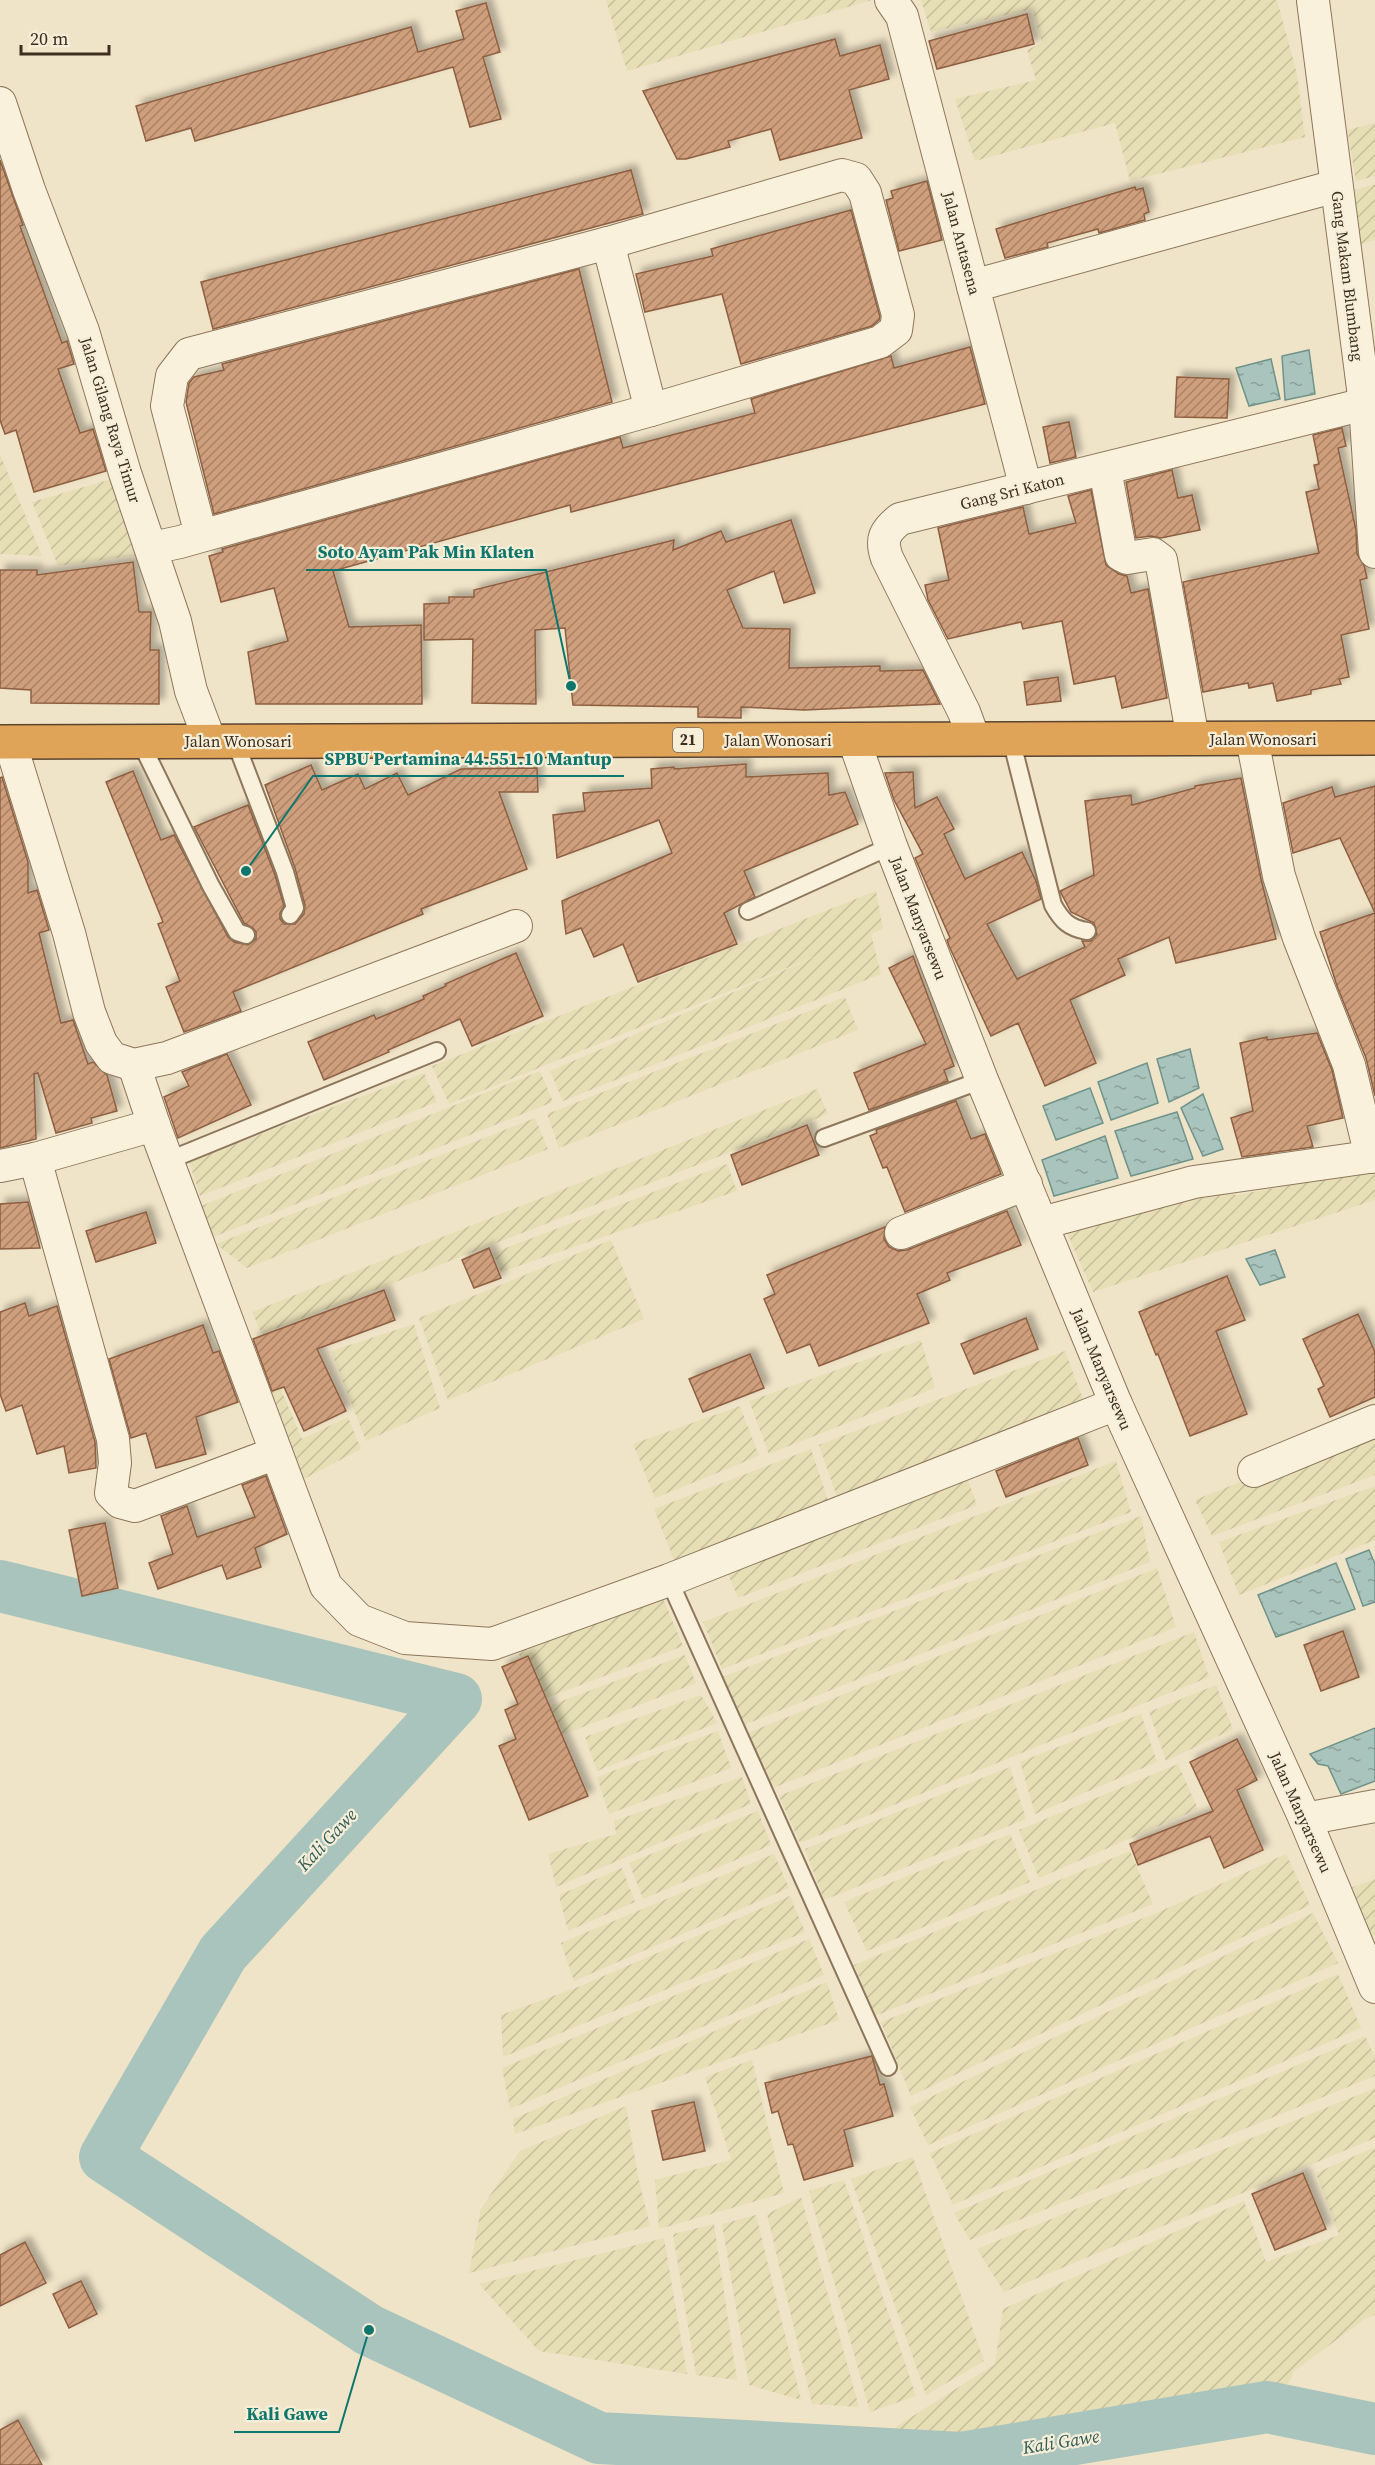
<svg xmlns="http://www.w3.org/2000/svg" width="1375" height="2465" viewBox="0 0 1375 2465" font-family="'Source Serif 4',serif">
<defs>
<pattern id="farmland-furrows" width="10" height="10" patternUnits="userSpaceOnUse" patternTransform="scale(1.5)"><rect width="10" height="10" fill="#e6deb5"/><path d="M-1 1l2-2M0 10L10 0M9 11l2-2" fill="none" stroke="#c6bf9b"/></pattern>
<pattern id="water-ripples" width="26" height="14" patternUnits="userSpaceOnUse" patternTransform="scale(1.5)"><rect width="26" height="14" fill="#a9c4bc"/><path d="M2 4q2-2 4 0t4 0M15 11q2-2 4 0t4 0" fill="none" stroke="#8ba098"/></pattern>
<pattern id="building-hatch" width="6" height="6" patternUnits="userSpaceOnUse" patternTransform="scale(1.5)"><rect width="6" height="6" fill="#cf9f7d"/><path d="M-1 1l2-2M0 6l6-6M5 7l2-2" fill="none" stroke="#a98266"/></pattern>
<filter id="shadow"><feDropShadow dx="5.5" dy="-5.5" stdDeviation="3" flood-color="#0004"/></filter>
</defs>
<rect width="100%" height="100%" fill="#f0e4c8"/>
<g fill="url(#farmland-furrows)">
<path d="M606,0h266l-245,71z"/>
<path d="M921,0h356l20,74 8,63 -175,44 -15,-58 -140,38 -20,-62 81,-19 -9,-30 15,-7 -10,-34 -101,23z"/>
<path d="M1375,123v53l-19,5 -9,-51z"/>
<path d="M1375,184v56l-17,5 -3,-55z"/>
<path d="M0,454l42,102 -42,-2z"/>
<path d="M112,479l27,76 -81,11 -26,-64z"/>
<path d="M876,891l7,38 -12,5 10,40 -318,127 -13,-30 279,-120 -380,153 -17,-38z"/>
<path d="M845,997l13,33 -299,118 -12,-34z"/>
<path d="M540,1071l13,31 -340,135 -12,-31z"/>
<path d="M424,1073l13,29 -237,94 -11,-35z"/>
<path d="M817,1089l11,25 -566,220 -10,-22z"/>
<path d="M535,1118l13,31 -301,119 -31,-24z"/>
<path d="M727,1164l10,27 -236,81 -8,-19z"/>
<path d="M1375,1169v31l-282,92 -29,-66 145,-36 28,5z"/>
<path d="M611,1240l33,79 -196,81 -29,-82z"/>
<path d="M414,1324l26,84 -74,33 -35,-90z"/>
<path d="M921,1340l14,48 -166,66 -20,-53z"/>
<path d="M1065,1351l19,51 -247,95 -18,-52z"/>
<path d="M279,1385l23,54 46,-22 13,32 -67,35 -35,-89z"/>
<path d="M740,1406l19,50 -104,42 -22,-54z"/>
<path d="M1375,1428v47l-163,61 -17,-36z"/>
<path d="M811,1449l17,51 -153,63 -21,-54z"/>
<path d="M1116,1461l15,51 -409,157 -19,-47z"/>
<path d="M966,1475l11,30 -239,93 -13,-31z"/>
<path d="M1375,1486v54l-136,55 -20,-53z"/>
<path d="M1141,1516l9,46 -406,163 -22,-48z"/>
<path d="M1157,1568l19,59 -403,161 -25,-55z"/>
<path d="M662,1596l21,50 -142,54 -24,-50z"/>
<path d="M1194,1632l15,45 -409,166 -21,-47z"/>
<path d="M685,1655l11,28 -144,56 -14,-29z"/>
<path d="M1216,1685l17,44 -67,32 -17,-49z"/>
<path d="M701,1695l16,28 -120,48 -12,-34z"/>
<path d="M1141,1714l16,48 -122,52 -15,-52z"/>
<path d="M718,1731l13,37 -122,46 -12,-37z"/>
<path d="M1178,1764l20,45 -159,69 -20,-48z"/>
<path d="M1010,1767l16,52 -202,81 -19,-51z"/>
<path d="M742,1777l9,27 -195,83 -8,-33 68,-20 -2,-13z"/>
<path d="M758,1811l13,34 -128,54 -14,-36z"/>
<path d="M1010,1834l20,48 -163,69 -23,-49z"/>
<path d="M1130,1851l23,53 -278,112 -21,-51z"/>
<path d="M774,1854l15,34 -215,93 -13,-38z"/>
<path d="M1286,1854l24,51 -399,191 -30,-74 278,-110z"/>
<path d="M622,1868l13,34 -67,29 -9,-36z"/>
<path d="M1375,1879v57l-5,2 -20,-50z"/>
<path d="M790,1896l15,36 -302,125 -2,-42 77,-28z"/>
<path d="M1313,1913l25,50 -410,182 -18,-38z"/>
<path d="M809,1939l15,36 -314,134 -8,-41z"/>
<path d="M1338,1974l23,54 -408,177 -23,-52z"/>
<path d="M827,1982l12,38 -324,114 -2,-15z"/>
<path d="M1365,2036l10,21v19l-405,164 -16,-27z"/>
<path d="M752,2060l32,133 -125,36 -4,-49 76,-20 -26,-83z"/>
<path d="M1375,2088v50l-371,154 -27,-43z"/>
<path d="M626,2106l12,70 12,50 -181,47 12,-64 39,-58z"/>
<path d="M1375,2147v168l-10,4 -71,52 -9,20 -292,48 -124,5 126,-80 8,-55 241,-108 22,61 73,-27 -23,-62z"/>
<path d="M913,2157l71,204 -58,34 -75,-216z"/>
<path d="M844,2180l72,216 -46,16 -61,-221z"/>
<path d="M801,2197l58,210 -47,-3 -45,-190z"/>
<path d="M756,2215l45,185 -52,-15 -27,-161z"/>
<path d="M714,2224l23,156 -41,-5 -23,-141z"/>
<path d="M664,2238l23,136 -148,-23 -60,-67z"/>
</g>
<g fill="url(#water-ripples)" stroke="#6f938a" stroke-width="1.5">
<path d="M1309,350l6,44 -30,6 -3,-44z"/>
<path d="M1271,359l9,40 -31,7 -13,-38z"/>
<path d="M1190,1049l9,39 -30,14 -12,-43z"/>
<path d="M1147,1063l11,40 -47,17 -13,-38z"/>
<path d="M1090,1088l13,35 -47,17 -13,-34z"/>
<path d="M1203,1094l20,55 -20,7 -22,-48z"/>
<path d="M1177,1112l16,47 -62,17 -16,-45z"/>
<path d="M1105,1136l13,42 -64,18 -12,-36z"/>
<path d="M1275,1250l10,27 -25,8 -14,-26z"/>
<path d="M1369,1550l6,14v38l-12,4 -17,-47z"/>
<path d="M1336,1563l19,46 -79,28 -18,-42z"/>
<path d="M1375,1728v53l-34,13 -13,-28 -10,-2 -8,-10z"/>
</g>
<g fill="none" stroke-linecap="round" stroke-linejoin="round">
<path stroke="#a9c4bc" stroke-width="52" d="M0,1586l456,113 -233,254 -118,204 264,173 230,108 362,20 306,-51 108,22"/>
</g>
<g fill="url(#building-hatch)" stroke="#8d5f41" stroke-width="1.5" filter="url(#shadow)">
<path d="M486,3l14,49 -17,5 18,62 -31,8 -17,-60 -258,74 -4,-13 -45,13 -10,-35 275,-79 7,25 46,-13 -8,-28z"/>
<path d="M1027,14l7,30 -97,25 -8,-28z"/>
<path d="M835,39l5,17 40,-11 9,34 -40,11 13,48 -82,22 -9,-31 -43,12 2,6 -44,12h-9l-34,-68z"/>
<path d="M0,160l23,65 -3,1 42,117 5,-2 7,23 -16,5 22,64 13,-4 13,42 -72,21 -18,-62 -11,4 -5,-14z"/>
<path d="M631,170l12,44 -430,115 -12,-47z"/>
<path d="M927,181l15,59 -43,11 -13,-51 7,-2 -2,-7z"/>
<path d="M1135,187l1,3 7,-2 6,24 -5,2 1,6 -46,13 -1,-4 -51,14 1,4 -43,11 -9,-29z"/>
<path d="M851,210l29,107 -1,3 -7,6 -131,38 -19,-70 -77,18 -9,-38 77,-18 -2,-7z"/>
<path d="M579,269l33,133 -398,112 -28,-112 3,-19 5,-6 30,-7 -2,-6z"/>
<path d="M970,347l15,57 -414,108 -1,-7 -237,66 16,56 72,-2 1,79h-166l-8,-52 40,-11 -14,-53 -53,14 -12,-46 14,-4 -1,-3 398,-112 3,11 132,-35 -4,-14 140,-43 3,12z"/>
<path d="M1177,377l52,2 -2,39 -52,-1z"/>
<path d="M1069,422l7,35 -26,6 -7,-36z"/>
<path d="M1342,428l4,18 -8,2 18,82 1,24 7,11 3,13 -7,2 9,49 -28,6 8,42 -10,2 2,5 -30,6v4l-34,7 -4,-18 -24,5 -1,-5 -45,9 -20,-110 136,-29 -13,-61 13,-3 -5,-24 5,-1 -6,-29z"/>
<path d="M1172,470l6,28 14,-3 8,35 -39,8 -10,-2 -15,2 -10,-56z"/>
<path d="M1091,490l15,75 13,9 8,2 4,17 17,-4 19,109 -45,10 -7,-32 -41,8 -12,-63 -39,8 -2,-7 -73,17 -20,-39 -3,-15 24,-5 -11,-52 85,-21 6,27 47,-11 -8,-27z"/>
<path d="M791,520l24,73 -31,10 -10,-32 -47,19 16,38 47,1 -1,39 91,-2v5l43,-1 17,34 -136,6 -63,-3v11l-43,-1v-10l-125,-2 -8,-77 -30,2 1,74 -64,-1 1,-64 -49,1v-36l25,-1v-6h25v-7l200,-50 -1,10 48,-19 5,11z"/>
<path d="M133,562l6,50h12l-1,38h9v54l-128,-1v-13l-31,-2v-118h37v5z"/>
<path d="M1058,677l3,24 -34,4 -3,-23z"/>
<path d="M746,764v13l82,-4 1,22 16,-3 13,32 -114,47 11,26 -31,16 13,31 -99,38 -15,-38 -29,13 -13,-29 -15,6 -4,-33 110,-48 -13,-33 -102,38 -4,-43 32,-4 -2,-18 69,-5 -1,-19 23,-2v2z"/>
<path d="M311,765l11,25 36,-16 7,15 32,-16 11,22 53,-26 76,-1 1,24h-39l28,77 -106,40 2,5 -190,78 8,19 -57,21 -18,-45 14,-6 -22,-57 5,-2 -57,-140 27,-11 28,69 13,-5 54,102 6,5 14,3 8,-6v-7l-3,-4 -9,-5 -50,-96 54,-22 27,70 9,31 -4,7v6l4,5h11l9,-10 1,-9 -10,-37 -30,-83z"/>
<path d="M913,772l2,36 22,-11 17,32 -10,5 21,45 57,-27 14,29 5,18 -54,25 30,55 68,-32 -3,-6h9l6,-7 -3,-11 -23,-11 -11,-21 34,-16 -9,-74 46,-6 1,10 63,-17v-2l46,-8 20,101 15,60 -100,24 -7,-26 -51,22 7,16 -55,25 26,63 -51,23 -27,-63 -27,13 -42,-90 -2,-6 3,-2 -35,-80 8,-4 -29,-54 -9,-27z"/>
<path d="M2,777l26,85v31l9,-3 12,40 -10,3 22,90 12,-3 15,44 5,-2 14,13 10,36 -26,7 1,5 -36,10 -18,-60 -4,1 2,65 -36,9v-370z"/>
<path d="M1375,786v310l-9,-38 -29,-72 -17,-54 55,-19 -35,-75 -47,15 -10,-50 49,-16 3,10z"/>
<path d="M516,953l27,63 -71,30 -12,-27 -72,31 1,2 -65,28 -16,-38 66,-27 2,4 48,-20 -1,-3 23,-10 -1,-2z"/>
<path d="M913,956l41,110 -10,4 4,11 -79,29 -15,-37 72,-29 -37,-76z"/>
<path d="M1317,1033l15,37 11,48 -36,8 6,21 -71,10 -11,-39 22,-7 -13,-68 27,-6v3z"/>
<path d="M227,1054l24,51 -73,33 -14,-41 25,-11 -7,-14z"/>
<path d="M956,1101l15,38 14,-5 16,40 -96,38 -18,-45 -4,1 -13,-32 7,-3 -1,-3z"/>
<path d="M807,1125l12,30 -77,30 -11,-30z"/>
<path d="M28,1202l12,46 -40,1v-45z"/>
<path d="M1007,1211l14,34 -74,28 3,7 -33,14 12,29 -110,43 -9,-22 -23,9 -23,-54 11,-5 -8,-19 118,-48 -1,12 5,8 9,4 9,-1z"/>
<path d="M146,1212l10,31 -60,19 -10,-31z"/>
<path d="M489,1248l12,30 -27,10 -12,-28z"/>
<path d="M1227,1276l18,44 -29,11 31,83 -57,22 -32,-82 -2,1 -17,-43z"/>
<path d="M384,1290l11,30 -78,29 29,62 -42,20 -20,-44 -12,4 -19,-52z"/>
<path d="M25,1303l4,13 28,-10 38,136 1,26 -27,5 -5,-27 -27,8 -15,-49 -16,6 -6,-17v-82z"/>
<path d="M1358,1314l17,38v45l-45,20 -12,-28 6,-3 -21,-47z"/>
<path d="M1026,1318l12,31 -64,25 -13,-30z"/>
<path d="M203,1325l10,28 6,-2 19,51 -42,15 10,37 -50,14 -10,-35 -15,5 -22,-79z"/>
<path d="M750,1354l14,34 -61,24 -14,-33z"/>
<path d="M1078,1438l10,27 -82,32 -10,-26z"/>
<path d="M266,1476l21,58 -32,14 6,19 -34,12 -5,-14 -64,24 -9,-26 24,-9 -12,-38 26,-10 10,31 58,-20 -13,-32z"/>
<path d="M105,1523l13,65 -36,8 -13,-66z"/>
<path d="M1343,1631l16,46 -38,14 -17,-46z"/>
<path d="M528,1656l60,140 -59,24 -30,-74 17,-7 -11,-29 13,-6 -16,-37z"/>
<path d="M1237,1739l20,41 -20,10 26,60 -39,18 -14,-32 -72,29 -8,-21 83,-33 -23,-49z"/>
<path d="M872,2056l8,29 4,-1 9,32 -49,14 9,36 -49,14 -11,-36 -5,1 -10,-34 -6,2 -7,-30z"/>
<path d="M694,2102l11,49 -42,9 -11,-49z"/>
<path d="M1303,2173l23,56 -51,21 -23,-56z"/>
<path d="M25,2242l21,41 -46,23v-51z"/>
<path d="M81,2281l16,33 -28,14 -16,-34z"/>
<path d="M18,2420l24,45h-42v-35z"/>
</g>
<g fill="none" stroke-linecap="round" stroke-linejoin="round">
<g stroke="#8d765c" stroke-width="20">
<g id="lane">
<path d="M1011,739l42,166c9,16 16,23 34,26"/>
<path d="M140,741l71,145 26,46 9,3"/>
<path d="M235,741l50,131 10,36 -5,7"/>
<path d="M748,911l143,-65"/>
<path d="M824,1138l158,-58"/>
<path d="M167,1161l270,-110"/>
<path d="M669,1580l219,487"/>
</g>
</g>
<g stroke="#8d765c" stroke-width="34">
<g id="street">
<path d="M891,0l11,16 124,472"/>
<path d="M1313,1l52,403 10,148"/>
<path d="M0,103l29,87 54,141 42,142 50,148 16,70 19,50"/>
<path d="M608,243l43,167"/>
<path d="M973,286l363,-100"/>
<path d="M1105,469l16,86 6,3 26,-4 8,6 32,179"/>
<path d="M152,548l28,-6 471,-132 229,-68 16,-12 2,-15 -33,-122 -9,-14 -14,-4 -234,68 -419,111 -17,22 -5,30 34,129"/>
<path d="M974,739l-10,-27 -77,-154c-7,-19 -2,-27 13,-39l465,-115"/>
<path d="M1252,739l27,137 20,62 50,127 22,92"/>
<path d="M854,740l37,106 91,234 134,324 189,415 70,168"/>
<path d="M10,742l59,191 20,79 12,31 11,15 22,7 33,-7 349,-132"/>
<path d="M134,1065l20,60 172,461 33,34 46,18 87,6 177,-64 447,-176"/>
<path d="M35,1159l78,280 2,24 -4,30 9,9 15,4 141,-53"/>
<path d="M0,1166l35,-7 119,-34"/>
<path d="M1042,1223l152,-41 181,-26"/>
<path d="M901,1233l125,-49"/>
<path d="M1254,1471l121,-50"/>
<path d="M1305,1819l70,-13"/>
</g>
</g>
<g stroke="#5b4430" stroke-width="36">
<path id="highway" d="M0,742l1375,-4"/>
</g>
<use href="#lane" stroke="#faf1dc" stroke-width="16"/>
<use href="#street" stroke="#faf1dc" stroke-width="32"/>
<use href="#highway" stroke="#e0a458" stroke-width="33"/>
</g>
<g text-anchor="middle" stroke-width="4.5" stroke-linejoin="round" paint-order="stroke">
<rect fill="#f7eed8" stroke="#756857" stroke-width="1.5" x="673" y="728" width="30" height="24" rx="4.5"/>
<g font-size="15" font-weight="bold" fill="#3d2e20">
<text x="688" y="745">21</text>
</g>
<g font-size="16" fill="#3d2e20" stroke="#f7eed8">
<text transform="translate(962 243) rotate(75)" y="6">Jalan Antasena</text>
<text transform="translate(1348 276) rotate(83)" y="6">Gang Makam Blumbang</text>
<text transform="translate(111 420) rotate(73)" y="6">Jalan Gilang Raya Timur</text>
<text transform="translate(1012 491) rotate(-14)" y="6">Gang Sri Katon</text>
<text x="1263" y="745">Jalan Wonosari</text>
<text x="778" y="746">Jalan Wonosari</text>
<text x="238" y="747">Jalan Wonosari</text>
<text transform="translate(919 918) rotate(69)" y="6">Jalan Manyarsewu</text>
<text transform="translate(1102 1369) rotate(67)" y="6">Jalan Manyarsewu</text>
<text transform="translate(1301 1812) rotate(66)" y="6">Jalan Manyarsewu</text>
</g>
<g font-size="18" font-style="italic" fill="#2f5d5a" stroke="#f7eed8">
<text transform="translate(327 1840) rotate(-47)" y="6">Kali Gawe</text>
<text transform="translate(1061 2442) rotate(-9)" y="6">Kali Gawe</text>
</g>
</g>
<path fill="none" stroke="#0f766e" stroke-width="2" d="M571 686L546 570H306M246 871L313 776H624M369 2330L339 2432H234"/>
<g fill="#0f766e" stroke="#f7eed8" stroke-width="2">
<circle cx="571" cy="686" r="6"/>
<circle cx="246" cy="871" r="6"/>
<circle cx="369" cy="2330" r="6"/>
</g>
<g font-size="18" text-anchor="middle" font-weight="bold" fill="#0f766e" stroke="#f7eed8" stroke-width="4.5" stroke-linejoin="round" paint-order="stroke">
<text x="426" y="558">Soto Ayam Pak Min Klaten</text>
<text x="468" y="765">SPBU Pertamina 44.551.10 Mantup</text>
<text x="287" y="2420">Kali Gawe</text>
</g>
<path d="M21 45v9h88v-9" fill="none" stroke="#3d2e20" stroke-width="3"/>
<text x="30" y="45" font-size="18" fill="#3d2e20" stroke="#f7eed8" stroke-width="4.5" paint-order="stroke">20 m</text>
</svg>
